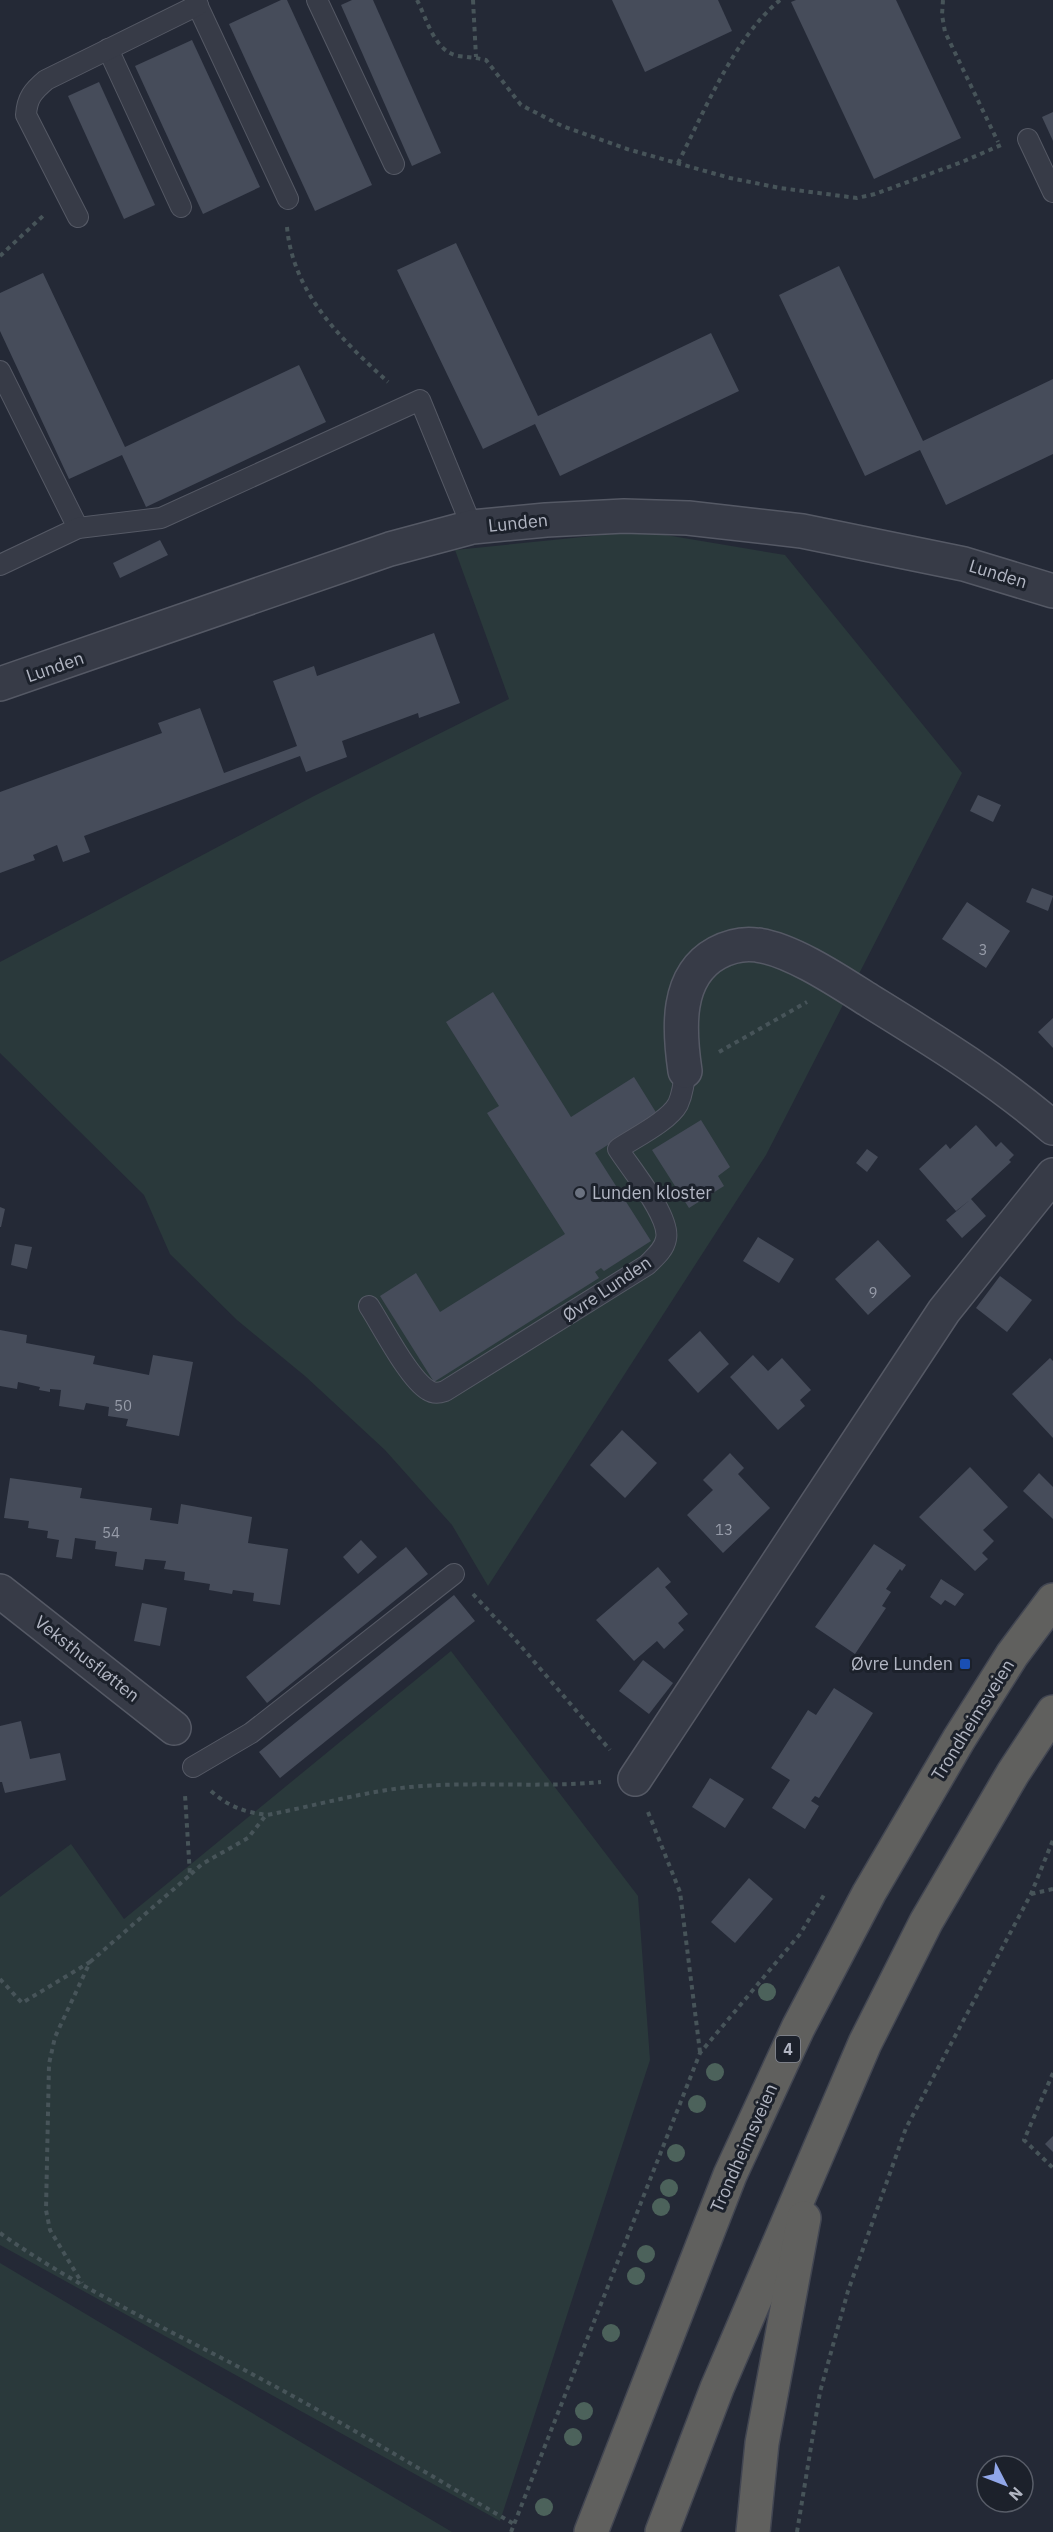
<svg xmlns="http://www.w3.org/2000/svg" width="1053" height="2532" viewBox="0 0 1053 2532" font-family="'IBM Plex Sans',sans-serif">
<rect width="100%" height="100%" fill="#242936"/>
<g fill="#2a393b">
<path d="M642,531l143,24 177,218 -196,382 -278,431 -36,-61 -67,-75 -80,-74 -68,-56 -67,-66 -26,-59 -144,-142v-91l314,-166 195,-97 -54,-149z"/>
<path d="M451,1651l187,245 12,164 -150,461 -500,-276v-348l71,-53 53,75z"/>
<path d="M0,2263l452,269h-452z"/>
</g>
<g fill="#464c5a">
<path d="M281,0h6l85,185 -57,26 -86,-187z"/>
<path d="M352,0h21l68,153 -29,13 -71,-161z"/>
<path d="M612,0h106l14,31 -87,41z"/>
<path d="M796,0h100l65,138 -87,41 -83,-177z"/>
<path d="M192,40l68,147 -57,27 -68,-148z"/>
<path d="M99,82l56,123 -31,14 -56,-123z"/>
<path d="M1053,112v29l-11,-24z"/>
<path d="M456,243l82,173 173,-83 28,58 -179,85 -25,-52 -52,25 -86,-179z"/>
<path d="M839,266l84,175 130,-62v75l-107,51 -26,-55 -55,26 -86,-181z"/>
<path d="M43,273l82,174 174,-82 27,57 -180,85 -24,-52 -53,24 -69,-148v-38z"/>
<path d="M160,540l8,15 -48,23 -7,-15z"/>
<path d="M434,633l26,70 -41,15 -1,-5 -76,28 5,16 -41,15 -6,-16 -216,80 6,16 -27,10 -6,-17 -24,10 2,5 -35,13v-81l162,-59 -4,-10 42,-15 24,65 73,-27 -24,-65 41,-15 3,10z"/>
<path d="M978,795l23,10 -8,17 -23,-11z"/>
<path d="M1032,888l21,8 -5,15 -22,-9z"/>
<path d="M967,902l43,29 -24,37 -44,-29z"/>
<path d="M493,992l78,125 63,-40 23,37 -62,39 56,88 -47,30 -3,-3 -6,4 4,6 -165,104 -54,-86 36,-23 24,39 125,-78 -78,-121 12,-7 -53,-84z"/>
<path d="M1053,1018v30l-15,-16z"/>
<path d="M701,1120l29,47 -12,9 6,10 -35,22 -37,-58z"/>
<path d="M976,1125l20,22 5,-5 13,13 -5,5 2,2 -40,37 15,17 -24,22 -16,-18 25,-21 -15,12 -37,-42 27,-25 4,5z"/>
<path d="M867,1149l11,8 -11,15 -11,-9z"/>
<path d="M0,1207l5,2 -4,18h-1z"/>
<path d="M758,1237l36,22 -15,24 -36,-22z"/>
<path d="M878,1240l33,36 -43,39 -33,-36z"/>
<path d="M15,1244l17,3 -5,22 -16,-4z"/>
<path d="M1000,1276l32,24 -25,32 -31,-24z"/>
<path d="M0,1330l27,5 -1,8 69,13 -2,8 56,11 4,-20 40,7 -14,74 -53,-10 2,-7 -20,-3 1,-9 -23,-4 -2,7 -25,-4 2,-16 -11,-1v3l-11,-2 1,-3 -22,-5 -1,7 -17,-3z"/>
<path d="M700,1331l29,33 -31,29 -30,-33z"/>
<path d="M753,1355l15,16 14,-13 29,32 -11,10 5,6 -27,24 -48,-53z"/>
<path d="M1050,1358l3,3v77l-41,-44z"/>
<path d="M622,1430l35,33 -32,35 -35,-33z"/>
<path d="M730,1453l14,15 -6,6 32,34 -47,45 -36,-38 26,-25 -10,-10z"/>
<path d="M970,1467l38,40 -25,23 11,11 -12,12 6,6 -13,12 -56,-54z"/>
<path d="M1039,1473l14,14v32l-30,-28z"/>
<path d="M10,1478l72,10 -2,10 72,10 -2,12 28,4 3,-20 71,13 -4,26 40,6 -8,56 -27,-4 1,-8 -21,-3 -1,4 -23,-4 1,-6 -26,-4 1,-8 -21,-3 2,-8 -21,-2 -2,11 -28,-4 2,-14 -22,-3 1,-8 -21,-3 -3,21 -16,-2 3,-17 -12,-2 1,-7 -20,-3 1,-7 -25,-3z"/>
<path d="M361,1540l16,17 -19,17 -15,-17z"/>
<path d="M874,1544l32,21 -4,6 -2,-2 -14,20 5,3 -9,14 4,2 -31,46 -40,-27z"/>
<path d="M406,1547l22,27 -161,129 -21,-26z"/>
<path d="M658,1567l13,15 -6,5 23,27 -10,9 6,7 -20,19 -7,-8 -23,20 -38,-41z"/>
<path d="M941,1579l23,15 -9,12 -10,-6 -4,5 -11,-8z"/>
<path d="M454,1595l21,26 -195,157 -21,-26z"/>
<path d="M142,1603l25,5 -7,38 -26,-5z"/>
<path d="M643,1660l30,23 -24,31 -30,-23z"/>
<path d="M834,1688l39,25 -54,85 -4,-2 -4,5 8,5 -14,23 -33,-21 18,-28 -19,-12 37,-58 8,5z"/>
<path d="M21,1721l9,38 30,-6 6,27 -61,13 -3,-11h-2v-56z"/>
<path d="M710,1778l34,21 -19,29 -33,-21z"/>
<path d="M749,1878l24,21 -38,44 -24,-21z"/>
<path d="M1053,2136v16l-8,-8z"/>
</g>
<g fill="none" stroke-linecap="round" stroke-linejoin="round">
<g stroke="#555965" stroke-width="22">
<g id="service">
<path d="M195,0l93,199"/>
<path d="M317,0l77,164"/>
<path d="M108,49l73,158"/>
<path d="M1028,139l25,53"/>
<path d="M78,217l-52,-102c1,-17 7,-24 20,-35l152,-75"/>
<path d="M0,371l78,157"/>
<path d="M0,565l78,-37 83,-10 259,-118 52,127"/>
<path d="M369,1306c13,20 40,73 59,84 6,4 11,3 17,1l202,-126c8,-8 17,-15 19,-26 5,-22 -36,-71 -48,-90 16,-11 51,-28 60,-45 5,-11 6,-22 7,-33"/>
<path d="M193,1767l58,-34 203,-159"/>
</g>
</g>
<g stroke="#555965" stroke-width="36">
<g id="minor">
<path d="M0,684l390,-135 82,-22 74,-7 78,-4 64,2 114,13 162,33 89,27"/>
<path d="M685,1071c-6,-41 -10,-95 32,-118 13,-7 26,-10 40,-8 34,4 83,37 113,56 63,39 127,78 183,127"/>
<path d="M0,1591l174,137"/>
<path d="M635,1779l309,-468 109,-136"/>
</g>
</g>
<g stroke="#424652" stroke-width="36">
<g id="trunk">
<path d="M591,2532l139,-357 68,-147 71,-135 90,-154 53,-84 41,-55"/>
<path d="M662,2532l55,-144 148,-345 61,-121 87,-149 40,-61"/>
<path d="M753,2532l9,-89 42,-225"/>
</g>
</g>
<g stroke="#475459" stroke-width="4" stroke-dasharray="4.5 4.5" stroke-linecap="butt">
<path d="M417,0c10,19 17,51 41,56 10,1 19,2 28,4l35,45 41,21 65,23 103,29 50,10 77,10 18,-4 87,-32 39,-17"/>
<path d="M473,0l3,57"/>
<path d="M943,0l-1,15 3,17 53,110"/>
<path d="M678,163c27,-53 56,-125 102,-163"/>
<path d="M287,227c6,67 55,113 101,155"/>
<path d="M0,256l44,-41"/>
<path d="M719,1052l88,-50"/>
<path d="M473,1594l40,43 97,113"/>
<path d="M211,1791c17,15 32,21 56,24 47,-9 95,-23 143,-28 64,-6 128,1 191,-5"/>
<path d="M648,1812l32,80 20,160"/>
<path d="M191,1874l11,-10 46,-26 18,-23"/>
<path d="M1031,1894l22,-5"/>
<path d="M90,1962l100,-87 -5,-80"/>
<path d="M0,1979l22,24 68,-41 -35,75 -6,27 -3,146 4,20 32,53"/>
<path d="M1053,2073l-29,67 29,28"/>
<path d="M0,2233c77,55 166,95 250,140 89,47 176,100 264,151"/>
<path d="M511,2532l189,-479 100,-119 24,-39"/>
<path d="M797,2532l23,-140 28,-101 58,-163 125,-234 22,-54"/>
</g>
<use href="#service" stroke="#373b47" stroke-width="20"/>
<use href="#minor" stroke="#373b47" stroke-width="33"/>
<use href="#trunk" stroke="#60605e" stroke-width="33"/>
</g>
<g fill="#4c625b">
<circle cx="767" cy="1992" r="9"/>
<circle cx="715" cy="2072" r="9"/>
<circle cx="697" cy="2104" r="9"/>
<circle cx="676" cy="2153" r="9"/>
<circle cx="669" cy="2188" r="9"/>
<circle cx="661" cy="2207" r="9"/>
<circle cx="646" cy="2254" r="9"/>
<circle cx="636" cy="2276" r="9"/>
<circle cx="611" cy="2333" r="9"/>
<circle cx="584" cy="2411" r="9"/>
<circle cx="573" cy="2437" r="9"/>
<circle cx="544" cy="2507" r="9"/>
</g>
<circle fill="#6b7280" stroke="#1c212b" stroke-width="2" cx="580" cy="1193" r="6"/>
<rect fill="#1a4fb4" stroke="#1c212b" stroke-width="2" x="959" y="1658" width="12" height="12" rx="3"/>
<g text-anchor="middle" stroke-width="6" stroke-linejoin="round" paint-order="stroke">
<g font-size="15" fill="#979ca9">
<text x="983" y="955">3</text>
<text x="873" y="1298">9</text>
<text x="123" y="1411">50</text>
<text x="724" y="1535">13</text>
<text x="111" y="1538">54</text>
</g>
<rect fill="#1c212b" stroke="#858995" stroke-width="1.5" x="776" y="2036" width="24" height="26" rx="4.5"/>
<g font-size="16" font-weight="bold" fill="#b2b6c3">
<text x="788" y="2055">4</text>
</g>
<g font-size="18" fill="#b2b6c3" stroke="#1c212b">
<text transform="translate(518 523) rotate(-6)" y="6">Lunden</text>
<text transform="translate(998 574) rotate(17)" y="6">Lunden</text>
<text transform="translate(55 667) rotate(-19)" y="6">Lunden</text>
<text transform="translate(607 1289) rotate(-34)" y="6">Øvre Lunden</text>
<text transform="translate(87 1659) rotate(38)" y="6">Veksthusfløtten</text>
<text transform="translate(973 1720) rotate(-58)" y="6">Trondheimsveien</text>
<text transform="translate(744 2148) rotate(-66)" y="6">Trondheimsveien</text>
</g>
<g font-size="18" fill="#b2b6c3" stroke="#1c212b" text-anchor="start">
<text x="592" y="1199">Lunden kloster</text>
<text x="953" y="1670" text-anchor="end">Øvre Lunden</text>
</g>
</g>
<g transform="translate(1005 2484) rotate(132)"><circle r="28" fill="#1c212b" stroke="#585d68" stroke-width="1.5"/>
<path d="M0-4.5L10 22L0 15L-10 22Z" fill="#91a7e9"/>
<text y="-9" font-size="16" font-weight="bold" text-anchor="middle" fill="#b2b6c3">N</text>
</g>
</svg>
